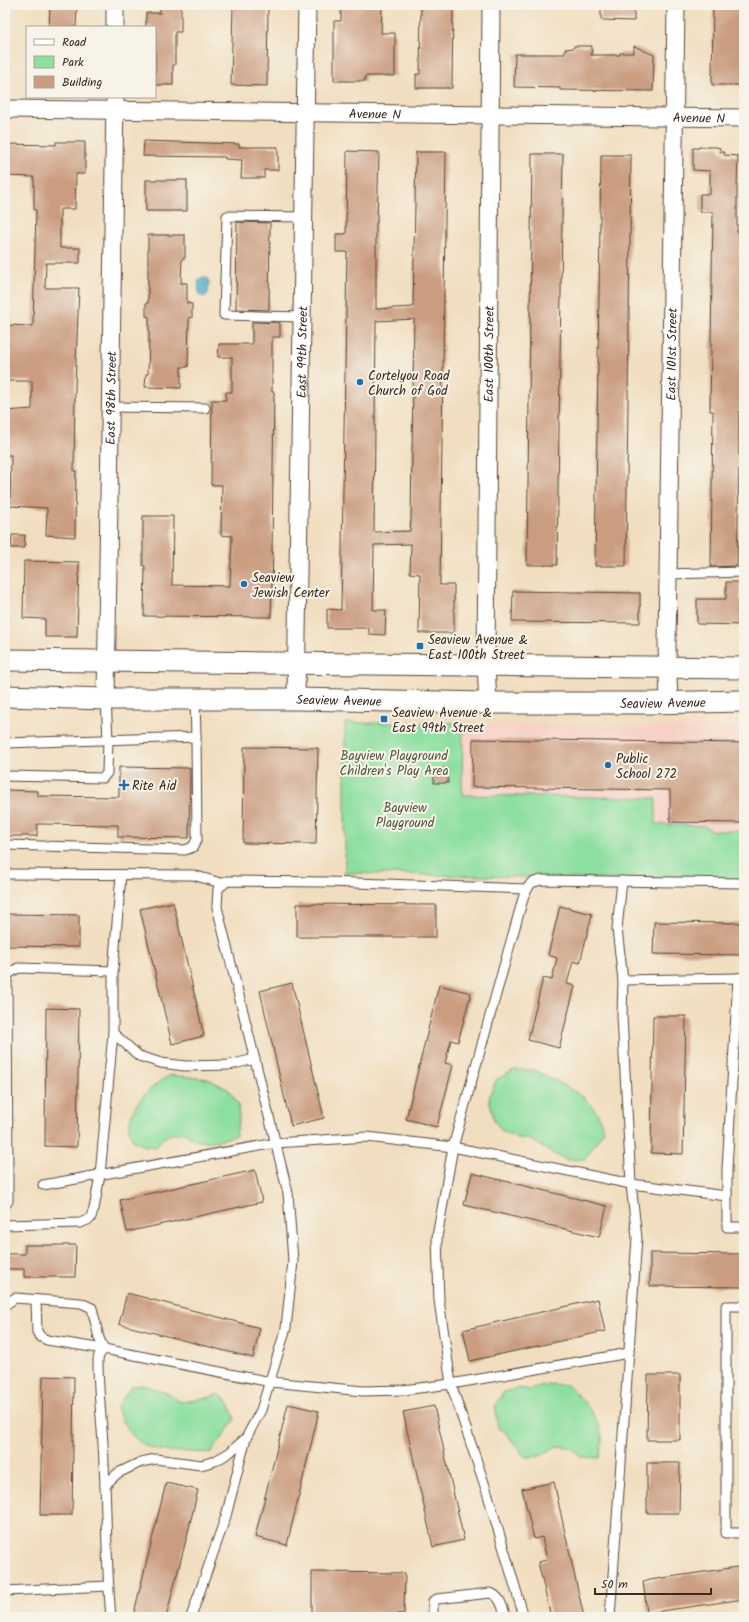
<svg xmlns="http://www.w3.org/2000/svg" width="749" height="1622" viewBox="0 0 749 1622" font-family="Kalam,sans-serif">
<rect width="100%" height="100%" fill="#f7f3e8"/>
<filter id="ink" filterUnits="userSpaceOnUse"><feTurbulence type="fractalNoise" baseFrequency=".025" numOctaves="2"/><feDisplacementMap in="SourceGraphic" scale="8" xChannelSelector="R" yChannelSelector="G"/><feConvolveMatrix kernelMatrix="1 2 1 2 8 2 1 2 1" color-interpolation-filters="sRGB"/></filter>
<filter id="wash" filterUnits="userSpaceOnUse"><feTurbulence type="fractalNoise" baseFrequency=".012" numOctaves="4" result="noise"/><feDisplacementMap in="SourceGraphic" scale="16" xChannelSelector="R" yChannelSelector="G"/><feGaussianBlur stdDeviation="0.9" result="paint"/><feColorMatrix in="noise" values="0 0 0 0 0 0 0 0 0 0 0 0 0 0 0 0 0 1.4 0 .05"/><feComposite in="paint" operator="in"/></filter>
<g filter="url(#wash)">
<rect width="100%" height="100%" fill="#f1dec0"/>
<path fill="#f7d1c6" d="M463,723l281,5v103h-31l-9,-5 -48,-2v-26l-195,-3z"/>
<g fill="#8ddfa0" stroke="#64845f">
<path d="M345,723h118l-1,72 194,3v26l48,2 9,5h31v51l-399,-9z"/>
<path d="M514,1070h21l32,17 19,12 12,15 6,16 -19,29 -18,1 -19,-9 -16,-11 -14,-2 -16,-7 -8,-11 -5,-22 7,-18z"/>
<path d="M171,1075l37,4 20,10 10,15 1,15 -3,16c-11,4 -32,10 -43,4 -2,-1 -5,-5 -7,-7 -17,3 -20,0 -30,15l-10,-1 -12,-5c-2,-4 -6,-10 -5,-14 2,-23 22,-42 42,-52z"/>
<path d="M546,1384l21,1c15,14 31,30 35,51 1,7 -2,15 -3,22l-17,-1 -13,-10 -12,-1 -17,10 -15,1 -20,-25 -7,-5 -3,-22 9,-13 14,-4 12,2z"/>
<path d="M144,1385l23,8 14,9 22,-3 17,-5 9,9 6,16 -14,21 -11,13c-49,-4 -71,7 -94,-45l16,-22z"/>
</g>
<path fill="#46b1c5" stroke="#406e72" d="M202,277l5,1 2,4 -1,12 -4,3 -5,-2 -1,-15z"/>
<g id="blocks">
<g fill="#ca9d81" fill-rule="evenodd">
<path d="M50,5h27l-1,22h-27z"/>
<path d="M160,5h21v27h-6v33h-2v20h-18v-58h-9v-14h14z"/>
<path d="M233,5h35l-1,81 -36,-1z"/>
<path d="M341,5h41l-1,28h14v43h-30v5h-31v-60h7z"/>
<path d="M421,5h32l-1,83h-36v-14h4z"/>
<path d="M601,5h33v16l-33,-1z"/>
<path d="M713,5h31v80h-32z"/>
<path d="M574,46h18l-1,9h29v-2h14v-7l20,9 -1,36 -93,-1v-2l-46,-1 1,-33h50v-5l9,-1z"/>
<path d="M144,141l95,3v3h39v23h-14v8h-23l1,-18 -17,-1v-2l-82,-1z"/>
<path d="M56,142h29v32h-9l-1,35h-15v39h20v15h-34l-1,25h34l-4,100 -1,83h2l-1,66 -29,-2 1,-27 -37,-2 1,-51h-6v-44l27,-2v-28h-27v-56l28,1 3,-116h-2v-33l-29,-1v-32l51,1z"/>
<path d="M699,147h17l4,1v4h4v3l14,1 -1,32v44h7l-1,164 -1,15h-3v44h5v14h-5l-2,97 -26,1 2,-156h-3l3,-199h-13v-18h10v-23l-17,-1v-22h6z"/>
<path d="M347,151l32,1 -2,71h-1v86l37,-2 3,-155h30l-6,433h14v48h-35l1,-59 -10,-1 1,-29 -37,1 -1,65h13l-1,25 -16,-1v-6h-42v-19l14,1 6,-358h-11v-18h10zM414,319l-3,201 -1,11 -36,1 2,-211z"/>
<path d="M532,154h31l-6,411h-30z"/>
<path d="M601,155h30l-5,411h-31z"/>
<rect x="146" y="180" width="41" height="31"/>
<path d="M237,222l33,1 -1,87 -33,-1z"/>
<path d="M148,235h37v23h-3l-1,25h6v20l5,1v14l-3,-1 -1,50h-7v21l-36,-1 1,-13h2l1,-35v-22l-3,-1v-13h2z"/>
<path d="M252,322l28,1v14h-8v55h2l-2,160h1l-2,65 -127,-1 1,-50h-2v-50h30l-1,69 58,1 2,-50 -11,-1 1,-50h-11l1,-85h14v-8h6v-35h-14l1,-13h33z"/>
<path d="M12,535h13l-1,13h-13z"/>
<path d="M24,561l55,1 -2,75h-32v-18l-22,-1z"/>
<path d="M726,582h14v17h4v26l-47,-1v-25h29z"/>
<path d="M513,591l127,2v30l-128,-1z"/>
<path d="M473,739l271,4v80l-74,-1v-32l-198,-3z"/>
<path d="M244,747l74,1 -2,96 -73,-1z"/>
<path d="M119,767l71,1 -1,70 -71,-1v-12l-81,-1v12h-32v-46l33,1v5l81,1z"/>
<path d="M448,768v15h-14v-14z"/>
<path d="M173,902l31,134 -32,8 -32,-135z"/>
<path d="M297,904l139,1v32h-139z"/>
<path d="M560,906l32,8 -12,49 -7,-2 -6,23 8,2 -16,62 -31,-8 15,-62 9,2 5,-22 -9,-3z"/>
<path d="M5,914l74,1v32l-74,-1z"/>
<path d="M654,922l90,1v32l-91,-1z"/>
<path d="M292,983l32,135 -33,8 -31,-135z"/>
<path d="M439,985l32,8 -13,49 -7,-2 -6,23 8,2 -16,62 -31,-8z"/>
<path d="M46,1008l33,1 -2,138 -32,-1z"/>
<path d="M653,1016h33l-3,138 -32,-1z"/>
<path d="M255,1170l7,32 -135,30 -7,-32z"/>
<path d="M472,1173l135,33 -8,31 -135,-32z"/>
<path d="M25,1245h51l-1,32h-51v-8h-19v-15h20z"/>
<path d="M650,1253l94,1v33l-94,-1z"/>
<path d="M127,1293l133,35 -7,30 -134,-34z"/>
<path d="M598,1299l7,32 -135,30 -7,-31z"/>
<path d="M648,1375h32v65h-33z"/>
<path d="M43,1376l31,1 -2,138h-32z"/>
<path d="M288,1404l31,7 -32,134 -32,-8z"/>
<path d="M434,1406l30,134 -31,7 -30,-135z"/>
<path d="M647,1463h33l-1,50h-32z"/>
<path d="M554,1482l11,51 19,84h-33l-13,-55 9,-2 -5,-23 -8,2 -12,-50z"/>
<path d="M166,1483l32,7 -12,50 -20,77h-33z"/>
<path d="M744,1566v33l-97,14 -4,-32z"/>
<path d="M312,1572l93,1 -1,41h-6v3h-80v-4h-6z"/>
</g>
</g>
</g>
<g filter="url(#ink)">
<use href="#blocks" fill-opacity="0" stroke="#564536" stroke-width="1"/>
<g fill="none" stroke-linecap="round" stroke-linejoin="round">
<g stroke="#564536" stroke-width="11">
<g id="service">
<path d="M302,317l-78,-2 3,-99 77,1"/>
<path d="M110,407l95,1"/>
<path d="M668,574l76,-2"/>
<path d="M5,743l191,-6 -1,-38"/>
<path d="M5,776l98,2 4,-5 1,-33 -2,-41"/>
<path d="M5,845l180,5 8,-3 4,-8 -1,-102"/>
<path d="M5,874l188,1 31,9"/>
<path d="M622,881l-5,48 6,51 -1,36 9,168 96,12"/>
<path d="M113,971v62l26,23 22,7 24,3 44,-1 26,-6"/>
<path d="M5,975h2l1,226 -3,4"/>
<path d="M7,975l11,-7 95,3 8,-96"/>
<path d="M744,977l-6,1 -11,191v58h17"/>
<path d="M623,980l115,-2"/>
<path d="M43,1185l233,-42 91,-6 86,10 178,37 6,54 -27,379"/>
<path d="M5,1225l75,-2 10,-4 4,-10 6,-34 13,-142"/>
<path d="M36,1300l1,32 4,5 6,3 57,9"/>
<path d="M5,1305l10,-7 66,5 11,5 7,30 5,11"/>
<path d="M744,1306h-18v227h18"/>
<path d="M105,1485l13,-12 23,-11 15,-3 45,6 14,-4 14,-8 17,-15 15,-28 25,-82 7,-67 -5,-68 -71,-286 1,-18 8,-8 101,1 200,7"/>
<path d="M5,1591l103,-5"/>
<path d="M111,1617c-5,-51 -4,-102 -7,-153 -1,-35 -6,-69 -6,-104l1,-5 5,-6 167,33 92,9 40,-1 48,-6 178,-31"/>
<path d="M191,1617l35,-101 20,-78"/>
<path d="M433,1617v-16l4,-2 53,-6c11,3 12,14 16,24"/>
<path d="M524,1617l-37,-125 -36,-108 -12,-84 -2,-63 16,-90 71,-252 7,-12 10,-3 203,3"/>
</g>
</g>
<g stroke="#564536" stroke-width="19">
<g id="minor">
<path d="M115,27v-22"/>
<path id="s1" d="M5,109l739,9"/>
<path id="s2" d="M106,699l9,-602"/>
<path id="s3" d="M296,699l11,-694"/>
<path id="s4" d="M488,703l-2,-39 5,-659"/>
<path id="s5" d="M669,703l-2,-57 9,-641"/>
</g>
</g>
<g stroke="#564536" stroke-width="23">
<g id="tertiary">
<path d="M5,660l739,8"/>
<path id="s6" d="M5,696l101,3h190l192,4h161l95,-2"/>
</g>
</g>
<use href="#service" stroke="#fff" stroke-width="9"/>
<use href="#minor" stroke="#fff" stroke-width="17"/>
<use href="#tertiary" stroke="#fff" stroke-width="21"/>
</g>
</g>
<g fill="#1f6fb2" stroke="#f7f3e8" stroke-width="1.5">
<circle cx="360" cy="382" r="4"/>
<circle cx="244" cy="584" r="4"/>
<rect x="416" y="642" width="8" height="8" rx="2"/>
<rect x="380" y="715" width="8" height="8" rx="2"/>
<circle cx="608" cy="765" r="4"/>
<path d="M122 779h4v4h4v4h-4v4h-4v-4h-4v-4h4z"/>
</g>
<g text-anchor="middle" stroke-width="4" stroke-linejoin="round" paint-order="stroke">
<g font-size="13" fill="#3b2a1e" stroke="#f7f3e8">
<text dy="5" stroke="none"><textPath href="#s1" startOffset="370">Avenue N</textPath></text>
<text dy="5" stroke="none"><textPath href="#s1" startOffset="694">Avenue N</textPath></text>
<text dy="5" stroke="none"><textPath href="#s3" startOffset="347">East 99th Street</textPath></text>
<text dy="5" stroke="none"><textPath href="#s4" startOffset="349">East 100th Street</textPath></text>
<text dy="5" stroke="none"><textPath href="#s5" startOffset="349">East 101st Street</textPath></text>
<text dy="5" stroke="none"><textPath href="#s2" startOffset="301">East 98th Street</textPath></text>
<text dy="5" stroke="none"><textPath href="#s6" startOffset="334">Seaview Avenue</textPath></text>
<text dy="5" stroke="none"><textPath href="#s6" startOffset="658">Seaview Avenue</textPath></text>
</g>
<g font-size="13" fill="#3b2a1e" stroke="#f7f3e8" text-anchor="start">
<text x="368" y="380">Cortelyou Road<tspan x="368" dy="15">Church of God</tspan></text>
<text x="252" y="582">Seaview<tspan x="252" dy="15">Jewish Center</tspan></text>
<text x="428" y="644">Seaview Avenue &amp;<tspan x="428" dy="15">East 100th Street</tspan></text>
<text x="392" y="717">Seaview Avenue &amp;<tspan x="392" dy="15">East 99th Street</tspan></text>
<text x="616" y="763">Public<tspan x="616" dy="15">School 272</tspan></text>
<text x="132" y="790">Rite Aid</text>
</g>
<g font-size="13" fill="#50573e" stroke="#f7f3e8">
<text x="394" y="760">Bayview Playground<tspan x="394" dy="15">Children's Play Area</tspan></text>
<text x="405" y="812">Bayview<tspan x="405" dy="15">Playground</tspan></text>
</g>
</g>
<rect width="749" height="1622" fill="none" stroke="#f7f3e8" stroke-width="20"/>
<rect x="26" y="26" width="130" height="72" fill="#f7f3e8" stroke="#aca397"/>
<rect x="34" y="39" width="20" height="6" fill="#ffffff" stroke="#aca397"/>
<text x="62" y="46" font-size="12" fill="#3b2a1e">Road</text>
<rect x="34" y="56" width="20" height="12" fill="#8ddfa0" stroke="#aca397"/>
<text x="62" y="66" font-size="12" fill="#3b2a1e">Park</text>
<rect x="34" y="76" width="20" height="12" fill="#ca9d81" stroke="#aca397"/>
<text x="62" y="86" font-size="12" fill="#3b2a1e">Building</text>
<path d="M595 1588v6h116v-6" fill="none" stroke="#3b2a1e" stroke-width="2"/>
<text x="601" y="1588" font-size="12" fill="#3b2a1e" stroke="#f7f3e8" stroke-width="3" paint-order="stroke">50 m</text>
</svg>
